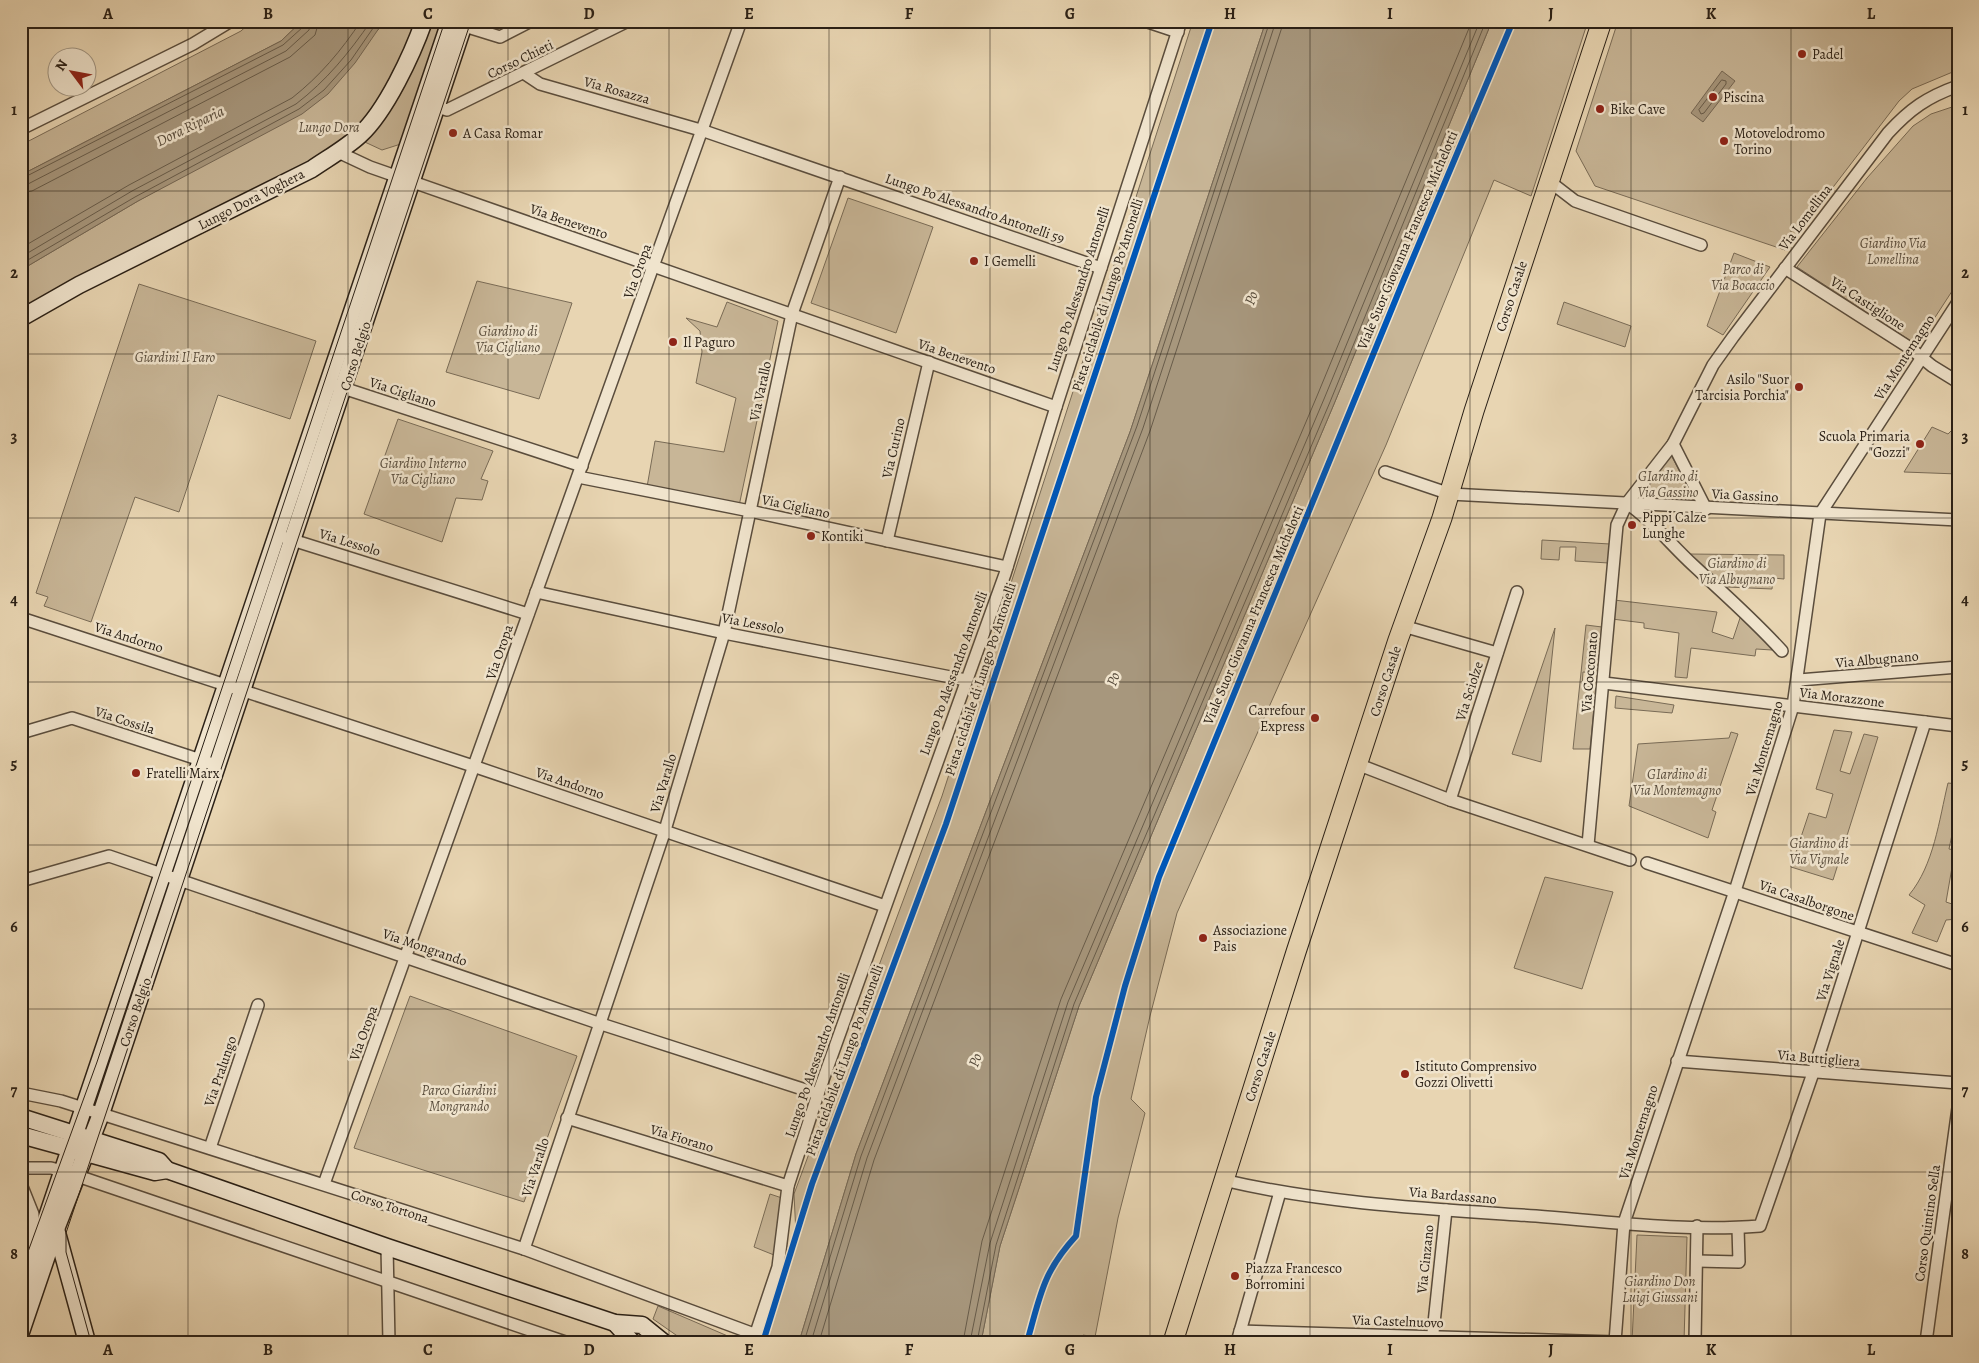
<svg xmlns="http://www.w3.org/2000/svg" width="1979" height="1363" viewBox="0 0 1979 1363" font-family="Alegreya,serif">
<rect width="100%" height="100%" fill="#e8d5b2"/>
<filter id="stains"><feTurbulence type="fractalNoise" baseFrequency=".004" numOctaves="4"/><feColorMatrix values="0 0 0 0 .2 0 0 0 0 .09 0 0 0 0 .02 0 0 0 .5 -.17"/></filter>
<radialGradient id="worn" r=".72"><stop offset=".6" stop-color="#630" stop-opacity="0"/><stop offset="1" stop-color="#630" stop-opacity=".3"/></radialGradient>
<g fill="#c8b697" stroke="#796b56">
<path d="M252,21h50l-21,20 -260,134v-30l220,-114z"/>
<path d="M384,21h40l-4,12 10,-4 3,-8h12l-41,122 -22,7 -28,-13 -9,10 -324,165v-42l117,-69 107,-59 134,-113z"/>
<path d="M1193,21h73l-136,411 -274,722 -57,188h-37l34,-108 -2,-40 148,-398z"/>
<path d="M1492,21h96l-57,175 -37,-16 -108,265 -209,468 -27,103 -19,83 14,14 -27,105 -23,119 -12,-2 -1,7h-101l19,-96 79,-240 255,-602z"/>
<path d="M1618,21h340v45l-3,5 -43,18 -13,12 -114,149 -190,-64 -19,-35z"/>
<path d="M1958,105v177l-41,63 -120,-78 70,-89 46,-52 18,-12z"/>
<path d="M848,198l85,29 -37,106 -85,-30z"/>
<path d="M1734,253l36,14 -47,68 -16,-9z"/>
<path d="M477,281l95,22 -33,96 -93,-27z"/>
<path d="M139,284l177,57 -26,78 -72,-24 -39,117 -44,-15 -44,125 -47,-16 4,-9 -12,-4z"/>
<path d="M727,302l51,19 -39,185 -92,-19 8,-46 69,11 12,-54 -40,-15 6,-31 -2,-21 -14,-13 31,9z"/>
<path d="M1564,302l67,24 -6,21 -68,-23z"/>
<path d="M398,419l95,32 -12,28 7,2 -6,19 -26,-2 -14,44 -78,-28z"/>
<path d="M1958,424v50l-54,-2 28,-45 16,7z"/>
<path d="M1671,455l25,47 -59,-3z"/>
<path d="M1542,540l68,4 -1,19 -34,-2 1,-14h-16l-1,13 -18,-1z"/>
<path d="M1689,554l95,1v24l-11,-1 -1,11 -45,-2z"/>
<path d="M1614,600l103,12 -5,20 21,7 8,-24 32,31 -1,4 -16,-1 -1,7 -64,-8 -4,30 -12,-1 4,-44 -35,-5v-5l-32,-4z"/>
<path d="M1586,625l16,2 -4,46 -15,-1 -1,14 14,1 -6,62h-17z"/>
<path d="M1555,628l-14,134 -29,-8z"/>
<path d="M1616,696l58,9 -2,8 -57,-5z"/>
<path d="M1834,730l18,2 -12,39 10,3 14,-40 14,3 -45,143 -42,-13 18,-54 17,5 7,-24 -17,-5z"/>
<path d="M1731,732l7,2 -26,76 4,2 -8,26 -79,-32 9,-62 91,-6z"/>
<path d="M1948,783l10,1v22l-9,43 6,1 -9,52 12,4v13l-12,1 -9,22 -25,-9 13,-28 -16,-10c25,-30 30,-75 39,-112z"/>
<path d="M1545,877l68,15 -31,97 -68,-21z"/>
<path d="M410,996l167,60 -53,146 -170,-54z"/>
<path d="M770,1194l12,4 -8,57 -20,-8z"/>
<path d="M1637,1235l50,2 -3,105h-52z"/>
<path d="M658,1306l72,31 -3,5h-41l-33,-23z"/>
</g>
<g fill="#a7977d" stroke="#756754">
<path d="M302,21h82l-29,42 -27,31 -26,20 -164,87 -117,69v-95l260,-134z"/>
<path d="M1266,21h226l-158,383 -255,602 -79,240 -19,96h-182l57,-188 274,-722z"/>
<path d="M1722,71l13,10 -32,41 -12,-9z"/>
</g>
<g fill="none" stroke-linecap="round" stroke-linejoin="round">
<g stroke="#685c4a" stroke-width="1">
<path d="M1722,80l4,1v3l-22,29 -3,1 -2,-4z"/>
<path d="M21,179l262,-134 20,-18 2,-6"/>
<path d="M21,185l7,-1 258,-133 23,-21 2,-9"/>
<path d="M21,193l11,-2 258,-134 25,-22 4,-14"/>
<path d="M21,248l108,-63 163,-87c28,-22 49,-47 69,-77"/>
<path d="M21,257l111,-66 164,-87c30,-23 53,-51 75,-83"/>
<path d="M21,264l114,-67 164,-88 25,-19 27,-30 27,-39"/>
<path d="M804,1342l57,-186 276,-730 133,-405"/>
<path d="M811,1342l56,-184 276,-730 133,-407"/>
<path d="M819,1342l55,-182 276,-729 134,-410"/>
<path d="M963,1342l19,-101 79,-242 256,-603 155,-375"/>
<path d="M970,1342l20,-99 78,-241 256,-603 156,-378"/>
<path d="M977,1342l19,-97 78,-241 256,-602 156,-381"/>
</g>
<g stroke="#5a4d3d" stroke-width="14">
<g id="street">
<path d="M1145,21l33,11"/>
<path d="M458,24l42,13 31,-16"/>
<path d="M525,74l15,10 164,47 397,137"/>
<path d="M430,105l17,5 181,-89"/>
<path d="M21,129l172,-85 38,-23"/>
<path d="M338,152l32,15 686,240"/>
<path d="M1549,181l26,20 126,44"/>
<path d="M1785,268l125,80 22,18 26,16"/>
<path d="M337,386l245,80"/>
<path d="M1673,444l33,65"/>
<path d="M1385,472l65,22 508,26"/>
<path d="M578,477l172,34 257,56"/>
<path d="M1628,504c25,17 42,40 65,61 30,28 61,55 89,86"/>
<path d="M286,538l242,76"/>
<path d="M887,541l42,-179"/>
<path d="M536,592l188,41 242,47"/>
<path d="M21,618l455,149 409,139"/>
<path d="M1403,626l94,27"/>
<path d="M1799,680l159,-13"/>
<path d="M1604,683l354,43"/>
<path d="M21,733l51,-15 147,48"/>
<path d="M1357,764l93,36 180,60"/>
<path d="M1450,800l67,-208"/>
<path d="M1588,845l29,-320 10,-22 46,-59 40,-79 20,-28 155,-204c22,-24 39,-36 70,-47"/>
<path d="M1647,863l311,102"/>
<path d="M21,881l88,-25 489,167 220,71"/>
<path d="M1677,1061l281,22"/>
<path d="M21,1093l40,8 463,148 230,85"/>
<path d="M567,1118l221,68"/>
<path d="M210,1148l48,-143"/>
<path d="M21,1168h30l12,3 502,171"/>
<path d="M1223,1180c102,24 209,29 313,36 74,6 150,16 224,10l53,-153 112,-351"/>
<path d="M21,1184l12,30 1,31"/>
<path d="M324,1184l417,-1163"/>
<path d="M387,1247l2,95"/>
<path d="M524,1249l141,-419 59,-197 68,-319 48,-137"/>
<path d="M1697,1261l42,1 -1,-34"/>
<path d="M1240,1331l375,11"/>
<path d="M741,1342l13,-8"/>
<path d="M753,1342l25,-75 10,-81 30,-92 187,-520 51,-167 125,-386"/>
<path d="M1237,1342l43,-150"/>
<path d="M1432,1342l14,-132"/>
<path d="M1615,1342l9,-119 111,-332 58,-185 27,-192 138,-212"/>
<path d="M1695,1342l2,-116"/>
<path d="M1926,1342l32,-234"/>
</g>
</g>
<g stroke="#2a2016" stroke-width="19">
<g id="secondary">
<path d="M21,318l58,-33 233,-116c16,-11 34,-21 48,-34 26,-24 52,-80 64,-114"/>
<path d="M21,1117l138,44 8,9"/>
<path d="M21,1135l134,37 12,-2 220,77 228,76 27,2 21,17"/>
<path d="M56,1229l31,113"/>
<path d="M21,1294l429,-1273"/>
<path d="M615,1323l17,19"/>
<path d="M21,1332l35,-103 45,-115 364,-1093"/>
</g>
</g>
<g stroke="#2a2016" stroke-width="21">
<path id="primary" d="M1173,1342l123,-390 102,-312 44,-122 32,-107 128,-390"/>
</g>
<use href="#street" stroke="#f0e4cd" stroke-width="11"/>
<use href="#secondary" stroke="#f0e4cd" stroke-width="16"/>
<use href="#primary" stroke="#e8d5b2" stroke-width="19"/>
<g stroke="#2a2016" stroke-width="1">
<path d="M21,1271l76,-209 348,-1041"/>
<path d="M91,1342l-25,-90v-19l405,-1212"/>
</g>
<g stroke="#f0e4cd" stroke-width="9">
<g id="cycleway">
<path d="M763,1342l49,-158 134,-360 266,-803"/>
<path d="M1027,1342c13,-45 15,-69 49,-106l20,-139 29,-111 34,-109 243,-593 111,-263"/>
</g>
</g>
<use href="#cycleway" stroke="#0057b8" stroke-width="6"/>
</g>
<path fill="none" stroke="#2a2016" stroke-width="1" stroke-opacity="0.55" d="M188,21v1321M348,21v1321M508,21v1321M669,21v1321M829,21v1321M990,21v1321M1150,21v1321M1310,21v1321M1470,21v1321M1631,21v1321M1791,21v1321M21,191h1937M21,354h1937M21,518h1937M21,682h1937M21,845h1937M21,1009h1937M21,1172h1937"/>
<g fill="#8f2418" stroke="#f0e4cd" stroke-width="2">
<circle cx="1802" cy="54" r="5"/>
<circle cx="1713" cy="97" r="5"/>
<circle cx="1600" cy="109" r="5"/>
<circle cx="453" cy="133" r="5"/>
<circle cx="1724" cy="141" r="5"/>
<circle cx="974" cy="261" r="5"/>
<circle cx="673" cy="342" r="5"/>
<circle cx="1799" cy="387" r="5"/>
<circle cx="1920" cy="444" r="5"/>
<circle cx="1632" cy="525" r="5"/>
<circle cx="811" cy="536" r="5"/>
<circle cx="1315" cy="718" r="5"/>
<circle cx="136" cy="773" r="5"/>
<circle cx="1203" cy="938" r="5"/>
<circle cx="1405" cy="1074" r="5"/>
<circle cx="1235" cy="1276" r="5"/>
</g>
<g text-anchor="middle" stroke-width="5" stroke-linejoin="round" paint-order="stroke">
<g font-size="14" fill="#2a2016" stroke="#f0e4cd" text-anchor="start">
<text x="1812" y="59">Padel</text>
<text x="1723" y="102">Piscina</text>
<text x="1610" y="114">Bike Cave</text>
<text x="463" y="138">A Casa Romar</text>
<text x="1734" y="138">Motovelodromo<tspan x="1734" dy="16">Torino</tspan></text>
<text x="984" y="266">I Gemelli</text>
<text x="683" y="347">Il Paguro</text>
<text x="1789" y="384" text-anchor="end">Asilo "Suor<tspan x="1789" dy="16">Tarcisia Porchia"</tspan></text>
<text x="1910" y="441" text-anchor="end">Scuola Primaria<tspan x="1910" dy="16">"Gozzi"</tspan></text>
<text x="1642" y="522">Pippi Calze<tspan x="1642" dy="16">Lunghe</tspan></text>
<text x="821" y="541">Kontiki</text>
<text x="1305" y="715" text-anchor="end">Carrefour<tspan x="1305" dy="16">Express</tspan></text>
<text x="146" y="778">Fratelli Marx</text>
<text x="1213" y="935">Associazione<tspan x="1213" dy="16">Pais</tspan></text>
<text x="1415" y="1071">Istituto Comprensivo<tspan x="1415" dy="16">Gozzi Olivetti</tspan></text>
<text x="1245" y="1273">Piazza Francesco<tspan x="1245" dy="16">Borromini</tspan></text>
</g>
<g font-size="14" fill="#2a2016" stroke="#f0e4cd">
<text transform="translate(520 59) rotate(-26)" y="5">Corso Chieti</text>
<text transform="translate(617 90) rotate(16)" y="5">Via Rosazza</text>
<text transform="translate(251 199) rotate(-27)" y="5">Lungo Dora Voghera</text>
<text transform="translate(975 208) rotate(19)" y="5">Lungo Po Alessandro Antonelli 59</text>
<text transform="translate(1805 217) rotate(-53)" y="5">Via Lomellina</text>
<text transform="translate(569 221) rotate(19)" y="5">Via Benevento</text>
<text transform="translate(1407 240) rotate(-67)" y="5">Viale Suor Giovanna Francesca Michelotti</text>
<text transform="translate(637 271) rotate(-70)" y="5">Via Oropa</text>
<text transform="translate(1078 289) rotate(-72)" y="5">Lungo Po Alessandro Antonelli</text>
<text transform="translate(1107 295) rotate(-72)" y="5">Pista ciclabile di Lungo Po Antonelli</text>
<text transform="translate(1511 296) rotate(-72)" y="5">Corso Casale</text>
<text transform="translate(1868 303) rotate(33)" y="5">Via Castiglione</text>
<text transform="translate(355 356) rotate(-72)" y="5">Corso Belgio</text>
<text transform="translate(957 356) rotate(19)" y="5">Via Benevento</text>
<text transform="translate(1904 357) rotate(-57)" y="5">Via Montemagno</text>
<text transform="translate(760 391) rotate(-78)" y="5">Via Varallo</text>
<text transform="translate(403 392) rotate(18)" y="5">Via Cigliano</text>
<text transform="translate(893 448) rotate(-77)" y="5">Via Curino</text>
<text transform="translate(1745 495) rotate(3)" y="5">Via Gassino</text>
<text transform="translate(796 506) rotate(12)" y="5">Via Cigliano</text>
<text transform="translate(350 542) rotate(17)" y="5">Via Lessolo</text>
<text transform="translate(1253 615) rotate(-67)" y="5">Viale Suor Giovanna Francesca Michelotti</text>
<text transform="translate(753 623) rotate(11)" y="5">Via Lessolo</text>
<text transform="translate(129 637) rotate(18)" y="5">Via Andorno</text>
<text transform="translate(499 652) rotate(-71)" y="5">Via Oropa</text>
<text transform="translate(1877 659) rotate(-5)" y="5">Via Albugnano</text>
<text transform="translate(1589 672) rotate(-85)" y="5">Via Cocconato</text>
<text transform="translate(953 673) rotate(-70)" y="5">Lungo Po Alessandro Antonelli</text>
<text transform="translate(980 679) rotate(-72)" y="5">Pista ciclabile di Lungo Po Antonelli</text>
<text transform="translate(1385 681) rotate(-72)" y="5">Corso Casale</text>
<text transform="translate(1469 691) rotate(-72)" y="5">Via Sciolze</text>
<text transform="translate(1842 697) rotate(7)" y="5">Via Morazzone</text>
<text transform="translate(125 720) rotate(18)" y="5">Via Cossila</text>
<text transform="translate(1764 748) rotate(-73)" y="5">Via Montemagno</text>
<text transform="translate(570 783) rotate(19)" y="5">Via Andorno</text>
<text transform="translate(663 783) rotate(-73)" y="5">Via Varallo</text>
<text transform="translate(1807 900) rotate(19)" y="5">Via Casalborgone</text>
<text transform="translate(425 947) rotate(19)" y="5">Via Mongrando</text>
<text transform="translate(1830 970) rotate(-72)" y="5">Via Vignale</text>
<text transform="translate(135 1012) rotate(-71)" y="5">Corso Belgio</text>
<text transform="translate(363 1033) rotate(-70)" y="5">Via Oropa</text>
<text transform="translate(817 1055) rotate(-71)" y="5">Lungo Po Alessandro Antonelli</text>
<text transform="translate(1819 1058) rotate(5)" y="5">Via Buttigliera</text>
<text transform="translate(844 1060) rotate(-70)" y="5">Pista ciclabile di Lungo Po Antonelli</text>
<text transform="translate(1260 1066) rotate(-72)" y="5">Corso Casale</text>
<text transform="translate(220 1071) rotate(-71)" y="5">Via Pralungo</text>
<text transform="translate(1638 1132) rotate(-72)" y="5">Via Montemagno</text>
<text transform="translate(682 1138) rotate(17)" y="5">Via Fiorano</text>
<text transform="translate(535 1167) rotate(-72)" y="5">Via Varallo</text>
<text transform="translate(1453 1195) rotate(5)" y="5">Via Bardassano</text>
<text transform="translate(390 1206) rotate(18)" y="5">Corso Tortona</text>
<text transform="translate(1927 1223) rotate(-82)" y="5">Corso Quintino Sella</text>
<text transform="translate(1425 1259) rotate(-84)" y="5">Via Cinzano</text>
<text transform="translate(1398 1321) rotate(2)" y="5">Via Castelnuovo</text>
</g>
<g font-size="14" font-style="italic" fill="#594d3d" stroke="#f0e4cd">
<text x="329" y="132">Lungo Dora</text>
<text x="1893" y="248">Giardino Via<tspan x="1893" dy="16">Lomellina</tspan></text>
<text x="1743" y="274">Parco di<tspan x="1743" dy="16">Via Bocaccio</tspan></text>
<text x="508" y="336">Giardino di<tspan x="508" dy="16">Via Cigliano</tspan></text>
<text x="175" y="362">Giardini Il Faro</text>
<text x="423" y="468">Giardino Interno<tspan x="423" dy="16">Via Cigliano</tspan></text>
<text x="1668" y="481">GIardino di<tspan x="1668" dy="16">Via Gassino</tspan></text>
<text x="1737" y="568">Giardino di<tspan x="1737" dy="16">Via Albugnano</tspan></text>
<text x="1677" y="779">GIardino di<tspan x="1677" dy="16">Via Montemagno</tspan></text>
<text x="1819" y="848">Giardino di<tspan x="1819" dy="16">Via Vignale</tspan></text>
<text x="459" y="1095">Parco Giardini<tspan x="459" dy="16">Mongrando</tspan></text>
<text x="1660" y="1286">Giardino Don<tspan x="1660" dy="16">Luigi Giussani</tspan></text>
</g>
<g font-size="15" font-style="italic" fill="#564a3a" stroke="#f0e4cd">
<text transform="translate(190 126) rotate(-26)" y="5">Dora Riparia</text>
<text transform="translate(1251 298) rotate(-70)" y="5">Po</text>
<text transform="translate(1113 679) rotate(-70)" y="5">Po</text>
<text transform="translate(975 1060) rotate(-70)" y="5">Po</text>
</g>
</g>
<rect width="1979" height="1363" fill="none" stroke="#e8d5b2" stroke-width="55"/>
<g transform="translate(72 72) rotate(302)"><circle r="24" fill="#f0e4cd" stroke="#a19684"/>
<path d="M0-4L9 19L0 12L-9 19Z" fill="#8f2418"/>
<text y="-8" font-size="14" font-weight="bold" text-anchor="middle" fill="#2a2016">N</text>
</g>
<rect x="28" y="28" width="1924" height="1308" fill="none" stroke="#2a2016" stroke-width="2"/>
<g font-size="16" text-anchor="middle" font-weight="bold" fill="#2a2016">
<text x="108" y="19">A</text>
<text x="268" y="19">B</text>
<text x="428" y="19">C</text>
<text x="589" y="19">D</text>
<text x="749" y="19">E</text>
<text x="909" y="19">F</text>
<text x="1070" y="19">G</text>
<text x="1230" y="19">H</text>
<text x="1390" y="19">I</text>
<text x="1551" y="19">J</text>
<text x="1711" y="19">K</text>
<text x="1871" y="19">L</text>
<text x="14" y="115">1</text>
<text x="1965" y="115">1</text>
<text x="14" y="278">2</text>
<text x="1965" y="278">2</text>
<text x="14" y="442">3</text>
<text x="1965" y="442">3</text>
<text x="14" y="605">4</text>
<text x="1965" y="605">4</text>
<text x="14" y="769">5</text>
<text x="1965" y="769">5</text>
<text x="14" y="932">6</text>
<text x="1965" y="932">6</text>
<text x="14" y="1096">7</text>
<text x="1965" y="1096">7</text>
<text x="14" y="1259">8</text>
<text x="1965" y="1259">8</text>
<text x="108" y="1355">A</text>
<text x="268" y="1355">B</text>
<text x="428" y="1355">C</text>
<text x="589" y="1355">D</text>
<text x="749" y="1355">E</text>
<text x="909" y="1355">F</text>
<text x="1070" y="1355">G</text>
<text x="1230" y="1355">H</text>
<text x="1390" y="1355">I</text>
<text x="1551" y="1355">J</text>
<text x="1711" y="1355">K</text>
<text x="1871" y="1355">L</text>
</g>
<rect width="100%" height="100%" filter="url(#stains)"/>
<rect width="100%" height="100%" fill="url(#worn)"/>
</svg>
